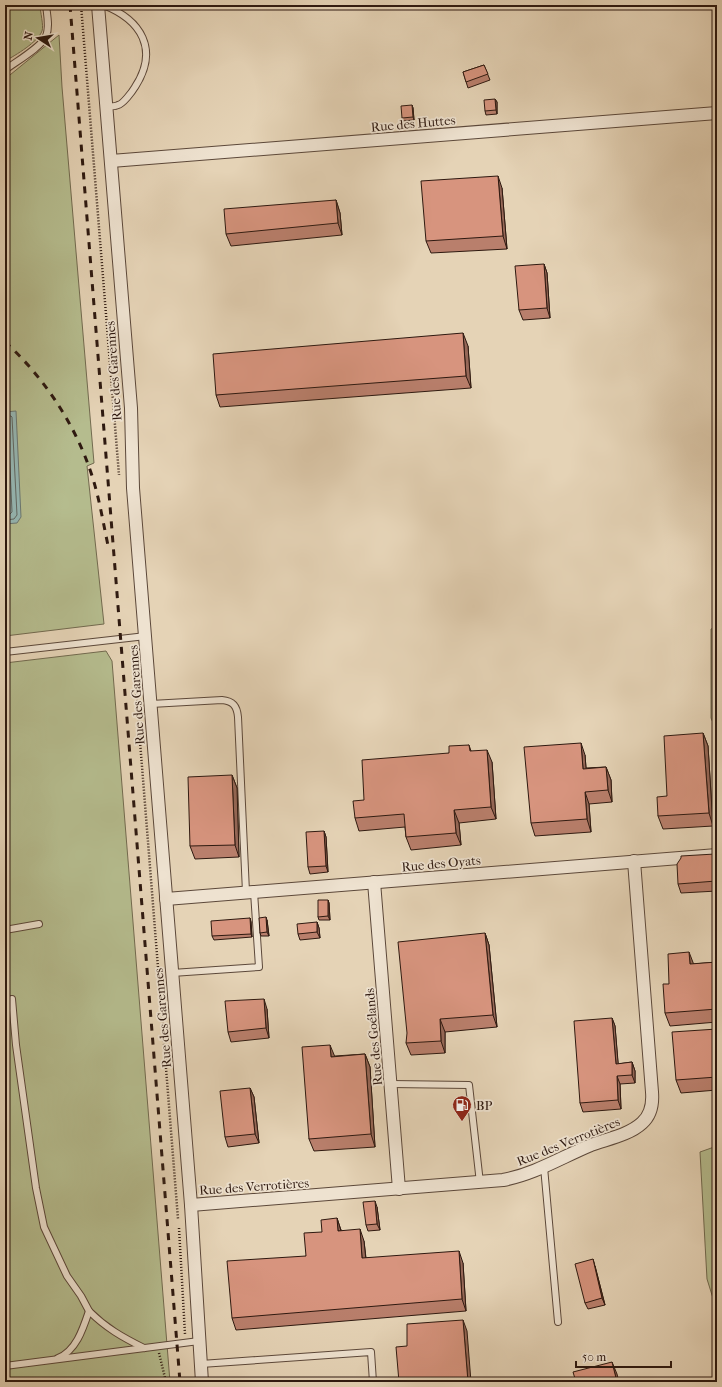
<svg xmlns="http://www.w3.org/2000/svg" width="722" height="1387" viewBox="0 0 722 1387" font-family="'IM FELL French Canon',serif">
<rect width="100%" height="100%" fill="#e5d3b6"/>
<filter id="stains"><feTurbulence type="fractalNoise" baseFrequency=".005" numOctaves="4"/><feColorMatrix values="0 0 0 0 .2 0 0 0 0 .09 0 0 0 0 .02 0 0 0 .5 -.17"/></filter>
<radialGradient id="worn" r=".72"><stop offset=".6" stop-color="#630" stop-opacity="0"/><stop offset="1" stop-color="#630" stop-opacity=".3"/></radialGradient>
<g fill="#b5bc8e" stroke="#726a4f">
<path d="M5,5h35c0,6 4,21 2,26 -4,11 -26,24 -37,30z"/>
<path d="M59,35l3,52 32,376 -7,3 17,158 -99,12v-557z"/>
<path d="M717,627v105l-6,-14v-89z"/>
<path d="M106,651l6,10 58,721h-165v-719z"/>
<path d="M717,1146v165l-10,-32 -7,-127z"/>
</g>
<path fill="#96b7b3" stroke="#6c7872" d="M16,411l5,106 -4,6 -12,1v-112z"/>
<g fill="none" stroke-linecap="round" stroke-linejoin="round">
<g stroke="#626862" stroke-width="1">
<path d="M5,416h6l1,1 5,98 -3,4 -9,1"/>
<path d="M5,421l3,2 4,89 -2,2 -5,1"/>
</g>
<g stroke="#5c483a" stroke-width="8">
<g id="lane">
<path d="M103,5c39,15 56,45 32,82 -3,5 -12,17 -17,18 -3,2 -8,1 -12,2"/>
<path d="M5,70c9,-7 38,-24 41,-34 4,-9 1,-21 0,-31"/>
<path d="M5,652l141,-16"/>
<path d="M151,704l71,-4c11,1 15,6 16,17l8,175"/>
<path d="M5,930l34,-6"/>
<path d="M172,973l87,-6 -5,-75"/>
<path d="M12,999l4,46 20,143 8,39 23,49 14,20 8,15"/>
<path d="M391,1084l78,1 11,98"/>
<path d="M544,1167l14,155"/>
<path d="M58,1358c18,-7 25,-29 31,-47 17,17 33,26 55,37"/>
<path d="M201,1364l170,-12 2,30"/>
<path d="M5,1366l194,-25"/>
</g>
</g>
<g stroke="#5c483a" stroke-width="14">
<g id="street">
<path d="M98,5l33,403 2,80 58,717 11,177"/>
<path d="M111,161l606,-48"/>
<path d="M374,882l25,307"/>
<path d="M166,899l551,-44"/>
<path d="M191,1205l312,-25c32,-6 59,-23 88,-35 16,-6 38,-10 51,-22 9,-8 11,-19 10,-31l-18,-231"/>
</g>
</g>
<g stroke="#2e1910" stroke-width="2.5" stroke-dasharray="1 2" stroke-linecap="butt">
<path d="M81,5l38,470"/>
<path d="M136,691l42,528"/>
<path d="M179,1228l6,106"/>
<path d="M159,1353l7,29"/>
</g>
<use href="#lane" stroke="#eee2d0" stroke-width="6"/>
<use href="#street" stroke="#eee2d0" stroke-width="12"/>
<g stroke="#2e1910" stroke-width="3" stroke-dasharray="7 7" stroke-linecap="butt">
<path d="M70,5l110,1377"/>
<path d="M5,342c36,32 68,79 84,125 10,27 14,56 20,83"/>
</g>
</g>
<g fill="#b97f6c" stroke="#2e1910">
<path d="M484,65l6,15 -22,8 -5,-16z"/>
<path d="M495,99l2,3v12l-11,1 -1,-4z"/>
<path d="M412,105l1,3 1,12 -11,1 -1,-3z"/>
<path d="M502,188l5,61 -76,4 -5,-12z"/>
<path d="M336,200l4,13 2,22 -111,11 -5,-12z"/>
<path d="M544,264l3,9 3,45 -27,2 -4,-10z"/>
<path d="M468,346l3,42 -251,19 -4,-12z"/>
<path d="M703,733l5,13 5,80 -50,3 -5,-13 9,-20z"/>
<path d="M469,745l2,6 21,11 4,57 -37,4 2,22 -50,5 -5,-13 -1,-10 -46,4 -4,-13 9,-18 85,-47z"/>
<path d="M585,755l1,13 20,-1 5,13 1,22 -23,2 2,28 -56,4 -4,-13z"/>
<path d="M232,775l5,13 2,69 -44,2 -5,-13z"/>
<path d="M324,831l2,6 2,35 -18,2 -2,-7z"/>
<path d="M715,854l2,6v31l-36,2 -3,-9z"/>
<path d="M328,900l1,3 1,17h-11l-1,-3z"/>
<path d="M250,918l1,4 1,15 -38,3 -2,-4z"/>
<path d="M267,920l2,16h-8l-1,-3z"/>
<path d="M317,922l2,6 1,10 -20,2 -2,-6z"/>
<path d="M485,933l4,12 8,82 -52,5v21l-34,2 -5,-12z"/>
<path d="M717,962v60l-47,4 -5,-13 28,-49z"/>
<path d="M267,1009l2,29 -38,4 -3,-10z"/>
<path d="M612,1018l3,8 3,38 14,-2 3,9v12l-15,1 1,25 -38,3 -3,-9z"/>
<path d="M717,1029v61l-36,3 -5,-13z"/>
<path d="M365,1054l5,13 5,80 -61,4 -5,-12 26,-83z"/>
<path d="M250,1088l4,9 5,46 -31,4 -3,-10z"/>
<path d="M377,1207l3,23 -12,1 -2,-6z"/>
<path d="M337,1218l4,12 23,11 2,17 97,5 3,48 -230,19 -4,-12 74,-62 16,-24z"/>
<path d="M595,1266l10,39 -17,4 -3,-6z"/>
</g>
<g fill="#966858" stroke="#2e1910">
<path d="M495,99l2,3v12l-1,-4z"/>
<path d="M412,105l1,3 1,12 -1,-3z"/>
<path d="M498,176l4,12 5,61 -4,-13z"/>
<path d="M336,200l4,13 2,22 -4,-12z"/>
<path d="M544,264l3,9 3,45 -3,-10z"/>
<path d="M463,333l5,13 3,42 -5,-12z"/>
<path d="M703,733l5,13 5,80 -4,-13z"/>
<path d="M581,743l4,12 2,26 -4,-12z"/>
<path d="M487,750l5,12 4,57 -5,-12z"/>
<path d="M606,767l5,13 1,22 -4,-12z"/>
<path d="M232,775l5,13 2,69 -4,-12z"/>
<path d="M585,792l4,12 2,28 -4,-13z"/>
<path d="M454,810l5,13 2,22 -5,-12z"/>
<path d="M324,831l2,6 2,35 -2,-6z"/>
<path d="M715,854l2,6v25l-1,-4z"/>
<path d="M328,900l1,3 1,17 -2,-4z"/>
<path d="M266,917l1,3 2,16 -2,-4z"/>
<path d="M250,918l1,4 1,15 -1,-3z"/>
<path d="M317,922l2,6 1,10 -3,-6z"/>
<path d="M485,933l4,12 8,82 -4,-12z"/>
<path d="M689,952l5,13 -4,-1z"/>
<path d="M264,999l3,10 2,29 -3,-10z"/>
<path d="M612,1018l3,8 4,47 -3,-9z"/>
<path d="M440,1019l5,13v21l-4,-12z"/>
<path d="M330,1045l5,12h-4z"/>
<path d="M365,1054l5,13 5,80 -4,-13z"/>
<path d="M632,1062l3,9v12l-3,-8z"/>
<path d="M617,1076l3,8 1,25 -3,-9z"/>
<path d="M250,1088l4,9 5,46 -4,-9z"/>
<path d="M375,1201l2,6 3,23 -3,-6z"/>
<path d="M337,1218l4,13h-3z"/>
<path d="M360,1229l4,12 3,29 -5,-12z"/>
<path d="M459,1251l4,12 3,48 -4,-12z"/>
<path d="M593,1259l2,7 10,39 -3,-7z"/>
<path d="M463,1320l4,11 4,51h-3z"/>
<path d="M612,1362l5,12 2,8h-2z"/>
</g>
<g fill="#d7947e" stroke="#2e1910">
<path d="M484,65l4,9 -22,8 -3,-10z"/>
<path d="M495,99l1,11 -11,1 -1,-11z"/>
<path d="M412,105l1,12 -11,1 -1,-12z"/>
<path d="M498,176l5,60 -77,5 -5,-60z"/>
<path d="M336,200l2,23 -112,11 -2,-25z"/>
<path d="M544,264l3,44 -28,2 -4,-44z"/>
<path d="M463,333l3,43 -250,19 -3,-41z"/>
<path d="M703,733l6,80 -51,3 -1,-19 10,-1 -3,-60z"/>
<path d="M581,743l2,26 23,-2 2,23 -23,2 2,27 -56,4 -7,-76z"/>
<path d="M469,745l1,6 17,-1 4,57 -37,3 2,23 -50,4 -2,-23 -49,4 -2,-17 11,-1 -2,-40 87,-7v-7z"/>
<path d="M232,775l3,70 -45,1 -2,-69z"/>
<path d="M324,831l2,35 -18,1 -2,-35z"/>
<path d="M715,854l1,27 -38,3 -1,-20 4,-6v-2z"/>
<path d="M318,900h10v16l-10,1z"/>
<path d="M266,917l1,15 -7,1 -1,-15z"/>
<path d="M250,918l1,16 -39,2 -1,-15z"/>
<path d="M317,922v10l-19,2 -1,-10z"/>
<path d="M485,933l8,82 -53,4 1,22 -35,2 1,-10 -9,-91z"/>
<path d="M689,952l1,12 27,-2v47l-52,4 -2,-29h6l-1,-30z"/>
<path d="M264,999l2,29 -38,4 -3,-31z"/>
<path d="M612,1018l4,46 16,-2v13l-15,1 1,24 -38,3 -6,-82z"/>
<path d="M717,1029v48l-41,3 -4,-48z"/>
<path d="M330,1045l1,12 34,-3 6,80 -62,5 -7,-92z"/>
<path d="M250,1088l5,46 -30,3 -5,-46z"/>
<path d="M375,1201l2,23 -11,1 -3,-23z"/>
<path d="M337,1218l1,13 22,-2 2,29 97,-7 3,48 -230,19 -5,-57 79,-5 -2,-23 18,-1 -1,-12z"/>
<path d="M593,1259l9,39 -17,5 -10,-39z"/>
<path d="M463,1320l5,62h-69l-3,-35 11,-1v-22z"/>
<path d="M612,1362l5,20h-41l-3,-10z"/>
</g>
<defs>
<g id="fuel-pin" transform="scale(1)"><path d="M0 17L-7.5 6A9.5 9.5 0 1 1 7.5 6Z" fill="#8f2418" stroke="#eee2d0"/><path d="M-5.5-6h7V0h2V4h1.3V-2.5L3-4.5l.8-.8L6-3V5H2.5V1h-1V6h-7ZM-4.2-4.7v3.2H.2V-4.7Z" fill="#fff"/></g>
</defs>
<g fill-rule="evenodd">
<use href="#fuel-pin" x="462" y="1105"/>
</g>
<g text-anchor="middle" stroke-width="3.5" stroke-linejoin="round" paint-order="stroke">
<g font-size="13" fill="#2e1910" stroke="#eee2d0">
<text transform="translate(413 123) rotate(-5)" y="5">Rue des Huttes</text>
<text transform="translate(113 371) rotate(-94)" y="5">Rue des Garennes</text>
<text transform="translate(136 695) rotate(-94)" y="5">Rue des Garennes</text>
<text transform="translate(441 863) rotate(-5)" y="5">Rue des Oyats</text>
<text transform="translate(162 1018) rotate(-95)" y="5">Rue des Garennes</text>
<text transform="translate(373 1037) rotate(-95)" y="5">Rue des Goélands</text>
<text transform="translate(568 1141) rotate(-22)" y="5">Rue des Verrotières</text>
<text transform="translate(254 1186) rotate(-4)" y="5">Rue des Verrotières</text>
</g>
<g font-size="13" fill="#2e1910" stroke="#eee2d0" text-anchor="start">
<text x="476" y="1110">BP</text>
</g>
</g>
<rect width="722" height="1387" fill="none" stroke="#e5d3b6" stroke-width="20"/>
<rect x="6" y="6" width="710" height="1375" fill="none" stroke="#2e1910" stroke-width="2"/>
<rect x="10" y="10" width="702" height="1367" fill="none" stroke="#2e1910"/>
<g transform="translate(38 38) rotate(282)" stroke="#eee2d0" stroke-width="3" paint-order="stroke">
<path d="M0-3L7 15L0 10L-7 15Z" fill="#2e1910"/>
<text y="-6" font-size="11" font-weight="bold" text-anchor="middle" fill="#2e1910">N</text>
</g>
<path d="M576 1361v6h95v-6" fill="none" stroke="#2e1910" stroke-width="2"/>
<text x="582" y="1361" font-size="12" fill="#2e1910" stroke="#eee2d0" stroke-width="3" paint-order="stroke">50 m</text>
<rect width="100%" height="100%" filter="url(#stains)"/>
<rect width="100%" height="100%" fill="url(#worn)"/>
</svg>
